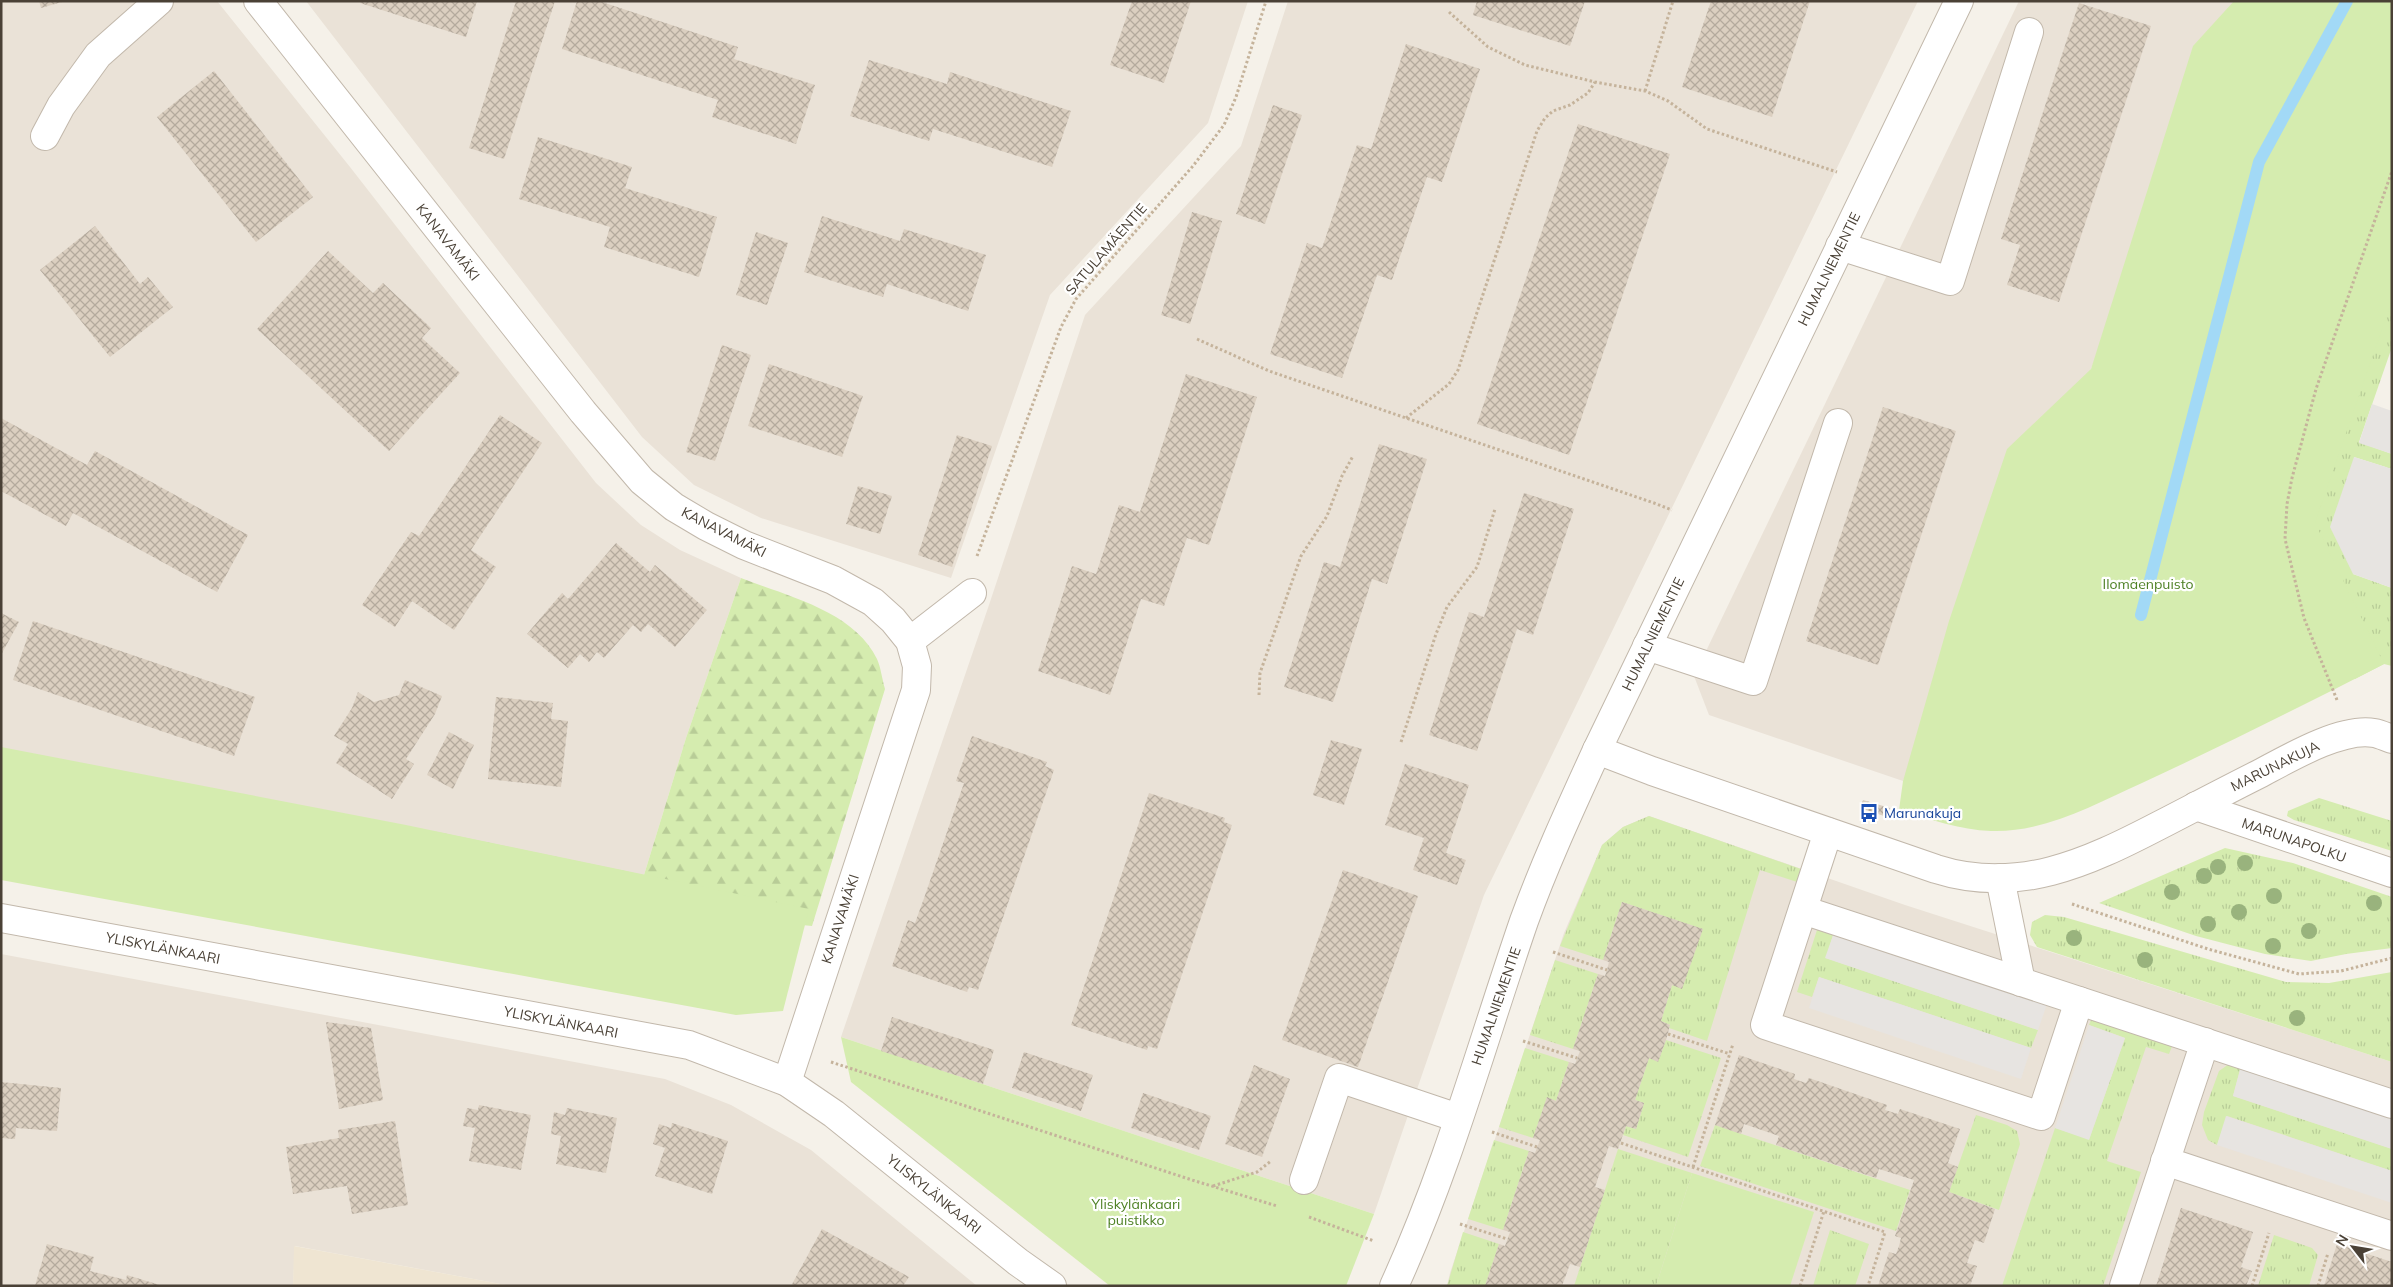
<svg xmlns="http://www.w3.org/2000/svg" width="2393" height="1287" viewBox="0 0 2393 1287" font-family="Mulish,sans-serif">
<defs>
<pattern id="grass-tufts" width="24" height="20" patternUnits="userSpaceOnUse" patternTransform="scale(1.25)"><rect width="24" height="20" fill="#d5ecaf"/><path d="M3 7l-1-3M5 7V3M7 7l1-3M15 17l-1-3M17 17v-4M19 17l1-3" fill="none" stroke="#b8cc97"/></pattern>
<pattern id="forest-firs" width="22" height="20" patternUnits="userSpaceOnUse" patternTransform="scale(1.25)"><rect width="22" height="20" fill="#d5ecaf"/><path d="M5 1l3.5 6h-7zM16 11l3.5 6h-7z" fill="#b8cc97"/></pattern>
<pattern id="building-cross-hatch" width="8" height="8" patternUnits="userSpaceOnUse" patternTransform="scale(1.25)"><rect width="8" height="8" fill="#dbcfc0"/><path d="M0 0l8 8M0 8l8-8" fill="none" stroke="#b4aa9d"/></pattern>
</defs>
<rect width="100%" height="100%" fill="#f5f1e9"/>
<g fill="#eae2d7">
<path d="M1,1h216l133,166 246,316 45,42 39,25 61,28 -55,160 -42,137 -643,-127z"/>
<path d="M306,1h942l-40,122 -158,172 -99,283 -190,-60 -67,-33 -52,-48z"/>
<path d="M1288,1h630l-434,894 -110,319 -533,-177 148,-432 96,-290 156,-169z"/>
<path d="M2019,1h215l-143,368 -188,412 -194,-66 -15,-39z"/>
<path d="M1649,816l256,89 487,157v224h-945l3,-13 114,-340 38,-88 21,-18z"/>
<path d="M1,954l664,125 66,26 80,45 166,136h-465l-217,-40 -2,40h-292z"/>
</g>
<path fill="#efe5d2" d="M294,1246l218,40h-219z"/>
<g fill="url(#grass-tufts)">
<path d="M2392,239v108l-33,95 33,12v15l-38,-12 -1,117 39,14v78l-8,-2 -29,15 -53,-141z"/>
<path d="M2319,798l73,23v30l-98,-31 -7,-4 1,-5z"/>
<path d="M1649,816l152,53 -4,13 -37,-12 -53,171 -38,-13 1,-3 -9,-4 11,-36 10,3 20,-59 -80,-27 -19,58 -43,-14 42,-101 21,-18z"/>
<path d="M2225,848l68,15 99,34v51l-46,6 -35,7 -46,-7 -69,-18 -97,-33z"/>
<path d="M2045,915l19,2 222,65 43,1 63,-11v90l-355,-115 -7,-12 2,-13z"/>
<path d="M1817,930l16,5 -7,23 212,72 -7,18 -212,-71 -7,20 -15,-5z"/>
<path d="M1555,960l43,14 -25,75 -43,-14z"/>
<path d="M2095,1010l81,26 -7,18 -23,-7 -39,114 34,11 -38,114h-101l53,-158 34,11 36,-101 -36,-13z"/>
<path d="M1666,1040l55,18 -33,99 -65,-22 3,-9 10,3 8,-26 -9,-3 14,-42 9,3z"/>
<path d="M1525,1048l44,14 -13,39 -9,-3 -14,40 -34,-11z"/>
<path d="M2229,1064l12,2 -8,30 159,53v22l-165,-55 -10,29 -9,-5 -6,-15 2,-13 15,-41z"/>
<path d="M1976,1115l31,10 10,6 3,13 -21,66 -50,-18z"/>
<path d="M1715,1125l195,65 -14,41 -196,-65z"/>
<path d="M1494,1140l35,11 -26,79 -35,-11z"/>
<path d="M1618,1149l74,24 -36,113h-82z"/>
<path d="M1830,1230l39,14 -14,42h-42z"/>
<path d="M1463,1232l36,12 -14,42h-38z"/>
<path d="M2274,1235l38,13 6,7 -9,31h-51z"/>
</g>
<path fill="url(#forest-firs)" d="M741,578c46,18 113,33 136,81 4,9 5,20 8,30l-73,237 -123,-12 -256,-83 211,44 42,-137z"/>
<g fill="#d5ecaf">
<path d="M2234,1h158v299l-77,223 69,141c-80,41 -160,81 -242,119 -47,21 -97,50 -151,48 -31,-1 -62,-12 -92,-21l4,-29 46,-160 58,-172 84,-80 102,-323z"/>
<path d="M1,747l405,78 403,84 -26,102 -47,4 -735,-135z"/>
<path d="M841,1037l533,177 -28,72h-236l-259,-204z"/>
<path d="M1692,1173l122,39 -24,74h-134z"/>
</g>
<g fill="#e7e4e1">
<path d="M2372,404l20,7v43l-33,-11z"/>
<path d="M2354,457l38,12v119l-39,-14 -23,-47z"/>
<path d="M1836,927l213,71 -11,32 -213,-72z"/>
<path d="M1819,977l212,71 -10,31 -212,-71z"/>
<path d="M2089,1025l36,13 -36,102 -34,-12z"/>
<path d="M2241,1066l151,50v33l-159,-53z"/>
<path d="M2226,1116l166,55v32l-175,-58z"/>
</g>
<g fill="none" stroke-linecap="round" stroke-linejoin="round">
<path stroke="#a2d9f6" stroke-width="12" d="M2141,615l118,-453 88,-161"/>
</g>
<g fill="url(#building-cross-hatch)">
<path d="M39,1h23v1l-21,6z"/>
<path d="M361,1h116l-11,36 -106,-34z"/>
<path d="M516,1h39l-51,158 -35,-11z"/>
<path d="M577,1h22l139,46 -4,12 81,26 -19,59 -84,-27 6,-17 -156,-51z"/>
<path d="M1132,1h59l-27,82 -54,-18z"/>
<path d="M1477,1h108l-15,45 -97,-31z"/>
<path d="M1711,1h99l-38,116 -90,-30z"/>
<path d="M2079,3l72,23 -92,276 -52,-17 13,-40 -19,-6z"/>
<path d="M1406,44l74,25 -38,113 -15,-5 -35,103 -15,-5 -35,103 -72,-24 37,-111 15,5 35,-103 14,4z"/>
<path d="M869,60l78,24 3,-12 121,39 -19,56 -119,-38 -4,12 -79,-25z"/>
<path d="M214,71l99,126 -57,45 -99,-125z"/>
<path d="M1273,105l29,10 -37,109 -29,-10z"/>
<path d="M1578,124l92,30 -101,301 -92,-31z"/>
<path d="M538,137l94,30 -7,21 92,29 -18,60 -95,-30 6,-20 -91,-28z"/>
<path d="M1192,212l30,9 -32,103 -29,-9z"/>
<path d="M822,216l78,25 4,-12 82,26 -18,56 -81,-27 -4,13 -79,-25z"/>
<path d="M95,226l45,58 8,-7 25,30 -63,50 -70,-87z"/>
<path d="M756,232l32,11 -21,62 -31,-10z"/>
<path d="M328,251l45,42 10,-10 48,45 -9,10 38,35 -71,78 -132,-122z"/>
<path d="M722,345l29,10 -36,106 -29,-9z"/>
<path d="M769,364l94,32 -21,61 -94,-31z"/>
<path d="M1186,374l71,23 -48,148 -22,-7 -23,68 -23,-7 -31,96 -72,-24 34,-105 24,8 23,-69 21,7z"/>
<path d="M1883,407l73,24 -78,234 -72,-24z"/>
<path d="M500,415l42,28 -71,107 25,17 -42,63 -42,-29 -17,26 -33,-22 49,-73 8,4z"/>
<path d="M1,418l86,47 8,-14 153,84 -31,57 -144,-79 -7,13 -65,-35z"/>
<path d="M957,435l35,11 -40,121 -34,-12z"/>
<path d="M1379,444l48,15 -40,125 -15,-5 -39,123 -49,-15 40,-125 16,5z"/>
<path d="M858,486l34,10 -12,38 -34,-10z"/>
<path d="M1524,493l50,16 -41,126 -16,-6 -40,122 -48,-16 40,-123 15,5z"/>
<path d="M616,543l34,29 5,-7 52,45 -32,37 -27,-23 -7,8 -8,-7 -29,33 -7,-6 -8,10 -9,-8 -12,14 -41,-34 35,-41 6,6z"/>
<path d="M1,613l18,9 -18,33z"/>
<path d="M33,621l222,76 -21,59 -221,-76z"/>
<path d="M405,680l37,16 -7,18 -29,45 8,5 -22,35 -56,-36 12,-19 -14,-8 18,-28 6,-16 16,10 25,-7z"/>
<path d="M496,697l57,6 -2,16 17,2 -7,66 -73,-8z"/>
<path d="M449,732l25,13 -21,44 -26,-14z"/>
<path d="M972,736l75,26 -2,4 9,4 -76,220 -9,-3 -2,5 -75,-26 16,-46 7,3 8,-22 41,-118 -8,-2z"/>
<path d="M1331,740l31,9 -18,56 -31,-10z"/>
<path d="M1405,764l64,21 -23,68 20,7 -9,25 -44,-15 11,-32 -39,-13z"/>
<path d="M1149,793l76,25 -1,4 8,3 -75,224 -9,-3 -1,4 -76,-25z"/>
<path d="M1863,800l27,8 -3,9 -27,-9z"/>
<path d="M1343,870l75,26 -60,171 -76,-27z"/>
<path d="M1622,902l81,27 -21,60 -10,-4 -11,36 9,4 -4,15 -8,22 -9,-4 -14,42 9,3 -8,26 -10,-3 -8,23 -9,-3 -14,41 10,3 -25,77 -10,-3 -8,22h-77l14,-42 6,2 5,-14 -7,-2 26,-79 6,2 5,-13 -7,-2 14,-41 9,4 13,-39 6,2 5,-13 -7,-2 25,-75 7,2 2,-6 2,-8 -6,-2z"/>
<path d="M892,1017l102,33 -11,34 -102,-33z"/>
<path d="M326,1022l45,6 12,72 -44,9z"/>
<path d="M1024,1052l69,23 -12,36 -69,-23z"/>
<path d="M1739,1055l56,19 -1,5 12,4 3,-5 78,27 -2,5 13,4 2,-5 60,20 -12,34 10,4 -9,25 46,17 -11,34 -9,-3 -4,11 -4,12 10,3 -7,20h-92l11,-34 7,2 3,-8 2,-8 -6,-2 19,-56 -35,-11 -3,9 -100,-33 3,-9 -35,-12 -3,10 -26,-9z"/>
<path d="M1254,1065l36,14 -28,78 -37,-13z"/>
<path d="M1,1082l60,6 -4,43 -41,-3 -1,11 -14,-1z"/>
<path d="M1143,1093l68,23 -12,34 -68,-22z"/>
<path d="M479,1105l52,10 -10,55 -52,-9 6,-33 -12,-2 4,-18 11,2z"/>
<path d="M567,1108l50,10 -11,55 -50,-9 5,-28 -10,-2 3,-22 11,3z"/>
<path d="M395,1121l13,84 -56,9 -5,-28 -54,8 -7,-47 53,-9 -1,-8z"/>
<path d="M672,1123l56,18 -16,53 -57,-18 10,-28 -12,-4 6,-20 12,4z"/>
<path d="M2181,1208l72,24 -12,35 11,4 -6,15h-90z"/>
<path d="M822,1229l87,48 -6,9h-112z"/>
<path d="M47,1244l47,13 -4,14 36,9 1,-5 36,11h-128z"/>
<path d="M2337,1244l55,18v24h-68z"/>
</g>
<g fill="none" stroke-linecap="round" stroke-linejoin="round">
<g stroke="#c2b8ab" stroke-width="30">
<g id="minor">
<path d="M258,1l325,411 59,69 32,26 32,19 38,19 89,35 40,22 20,18 17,21 7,25 -1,24 -129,392"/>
<path d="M45,136l16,-30 37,-51 61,-54"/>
<path d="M1840,246l110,35 79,-249"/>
<path d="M910,641l62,-48"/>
<path d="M1647,646l106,35 85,-258"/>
<path d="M1597,750l55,21 284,98c82,26 151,-6 224,-44 33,-17 67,-35 101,-52 28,-15 81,-46 113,-40 6,1 12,4 18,6"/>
<path d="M2196,806l196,67"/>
<path d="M1828,832l-63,193 276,91 38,-115"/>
<path d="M2000,878l21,104"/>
<path d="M1803,910l589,194"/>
<path d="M1,918l688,127 98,37 47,32 184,148 34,24"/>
<path d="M2165,1161l227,75"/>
<path d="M1304,1180l35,-102 119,40"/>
<path d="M1394,1286c54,-118 88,-243 130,-365 21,-58 47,-114 73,-171l362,-749"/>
<path d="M2124,1286l81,-244"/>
</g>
</g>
<g stroke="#c5b39b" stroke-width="3" stroke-dasharray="2.5 2.5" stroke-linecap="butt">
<path d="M1449,12l39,35 37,18 70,17 50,9 23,10 39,28 130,43"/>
<path d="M1645,91l28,-90"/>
<path d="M1197,339l72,32 385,132 18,7"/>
<path d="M1406,418l43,-34 9,-14 79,-239 8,-13 8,-7 17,-6 18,-12 7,-11"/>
<path d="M977,556l84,-229 15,-28 117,-133 31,-41 12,-28 30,-96"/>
<path d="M1259,695l1,-22 41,-117 26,-40 15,-40 11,-20"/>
<path d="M2337,700l-33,-82 -19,-79 2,-35 5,-26 24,-89 76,-218"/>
<path d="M1401,742l35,-108 11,-27 30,-40 18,-58"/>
<path d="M2072,904l136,45 91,25 42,-3 51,-13"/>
<path d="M1553,952l54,18"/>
<path d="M1668,1034l62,20"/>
<path d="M1523,1041l54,17"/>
<path d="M831,1062l361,118 85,26"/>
<path d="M1492,1132l45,15"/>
<path d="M1621,1143l264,89 -17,54"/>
<path d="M1693,1167l40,-123"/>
<path d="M1213,1186l44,-14 14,-11"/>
<path d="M1309,1217l65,24"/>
<path d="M1460,1224l47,15"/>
<path d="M1800,1286l24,-75"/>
<path d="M2252,1286l17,-53"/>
<path d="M2318,1286l10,-33"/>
</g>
<use href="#minor" stroke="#fff" stroke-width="28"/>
</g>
<g fill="#99b37d">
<circle cx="2245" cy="863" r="8"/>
<circle cx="2218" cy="867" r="8"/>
<circle cx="2204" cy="876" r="8"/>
<circle cx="2172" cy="892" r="8"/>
<circle cx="2274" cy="896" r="8"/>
<circle cx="2374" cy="903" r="8"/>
<circle cx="2239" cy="912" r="8"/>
<circle cx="2208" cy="924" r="8"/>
<circle cx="2309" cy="931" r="8"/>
<circle cx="2074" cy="938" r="8"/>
<circle cx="2273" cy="946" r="8"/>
<circle cx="2145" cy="960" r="8"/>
<circle cx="2297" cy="1018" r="8"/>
</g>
<defs>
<g id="bus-bare" transform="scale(1.5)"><path d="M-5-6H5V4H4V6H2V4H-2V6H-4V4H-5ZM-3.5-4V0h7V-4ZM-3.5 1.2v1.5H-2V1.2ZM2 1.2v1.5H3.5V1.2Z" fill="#1a4fb4" stroke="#fff" stroke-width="2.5" paint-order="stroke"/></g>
</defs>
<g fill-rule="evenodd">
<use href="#bus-bare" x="1869" y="813"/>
</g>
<g text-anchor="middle" stroke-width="4.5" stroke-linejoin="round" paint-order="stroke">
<g font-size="14" fill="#4a4136" stroke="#fff">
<text transform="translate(448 242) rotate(52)" y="5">KANAVAMÄKI</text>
<text transform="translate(1106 249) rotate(-49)" y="5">SATULAMÄENTIE</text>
<text transform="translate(1829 269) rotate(-64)" y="5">HUMALNIEMENTIE</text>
<text transform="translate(724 532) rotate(27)" y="5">KANAVAMÄKI</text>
<text transform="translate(1653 634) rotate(-64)" y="5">HUMALNIEMENTIE</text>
<text transform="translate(2275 766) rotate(-26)" y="5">MARUNAKUJA</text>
<text transform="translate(2294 840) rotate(19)" y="5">MARUNAPOLKU</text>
<text transform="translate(840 919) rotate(-72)" y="5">KANAVAMÄKI</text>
<text transform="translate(163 948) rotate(11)" y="5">YLISKYLÄNKAARI</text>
<text transform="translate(1496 1006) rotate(-71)" y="5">HUMALNIEMENTIE</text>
<text transform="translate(561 1022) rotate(11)" y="5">YLISKYLÄNKAARI</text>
<text transform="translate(934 1194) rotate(39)" y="5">YLISKYLÄNKAARI</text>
</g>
<g font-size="14" fill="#4e8125" stroke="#fff">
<text x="2148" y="589">Ilomäenpuisto</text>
<text x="1136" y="1209">Yliskylänkaari<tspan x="1136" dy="16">puistikko</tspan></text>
</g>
<g font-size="14" fill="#164399" stroke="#fff" text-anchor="start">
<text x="1884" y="818">Marunakuja</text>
</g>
</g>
<rect width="2393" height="1287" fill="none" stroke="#4a4136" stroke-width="5"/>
<g transform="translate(2353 1247) rotate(301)" stroke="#ffffff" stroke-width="4" paint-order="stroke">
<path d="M0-4L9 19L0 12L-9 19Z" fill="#4a4136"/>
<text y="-8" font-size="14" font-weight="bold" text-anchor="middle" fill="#4a4136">N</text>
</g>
</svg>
